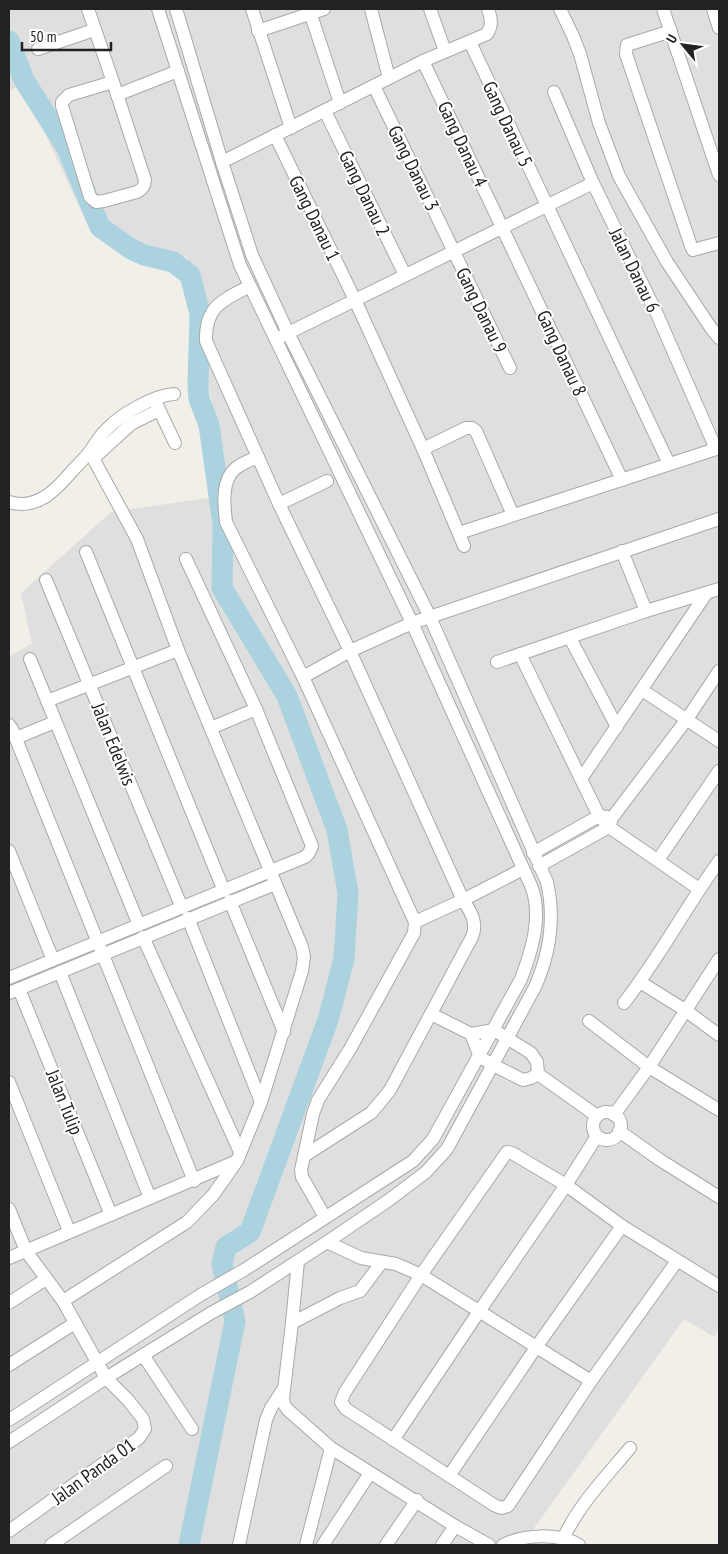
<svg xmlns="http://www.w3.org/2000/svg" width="728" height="1554" viewBox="0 0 728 1554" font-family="'PT Sans Narrow',sans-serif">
<rect width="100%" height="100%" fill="#f2efe9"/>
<path fill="#e0dfdf" d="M9,9h710v1320l-5,8 -30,-18 -162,226h-513v-889l23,-12 -11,-51 90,-81 111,-16 -11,-97 -24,-142 -59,-10 -40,-21 -66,-142 -13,7z"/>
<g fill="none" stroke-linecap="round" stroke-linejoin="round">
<path stroke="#aad3df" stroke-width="21" d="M9,41l15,39 43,68 33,79 31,22 13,6 29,7 17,13 10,39 -2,71 1,14 10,26 14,99 -1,64 65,108 50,134 11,63 -4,66 -16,61 -78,212 -24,15 -4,17 13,57 -46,224"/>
<g stroke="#a9a9a9" stroke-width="14">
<g id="street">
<path d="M88,9l25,73"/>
<path d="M252,9l39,119"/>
<path d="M309,9l31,94"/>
<path d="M371,9l18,69"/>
<path d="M430,9l15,42"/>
<path d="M560,9l13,27 7,18 19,69 20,53 48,86 44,66 8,10"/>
<path d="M663,9l56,166"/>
<path d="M713,9l6,19"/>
<path d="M258,31l66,-22"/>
<path d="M671,31l-44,14 -1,9 65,192 2,4 26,-7"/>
<path d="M470,42l199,422"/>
<path d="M38,49l56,-19"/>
<path d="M423,61l199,419"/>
<path d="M113,82l32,98c0,6 -2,9 -8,12l-33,9 -8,1 -6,-5 -28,-91v-4l7,-7z"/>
<path d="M374,86l136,282"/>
<path d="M554,92l39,91 64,131 59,135"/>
<path d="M117,95l61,-24"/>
<path d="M325,111l80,164"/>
<path d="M275,135l80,165 68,149 41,97"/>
<path d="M222,162l201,-101 64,-27c6,-9 4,-16 1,-25"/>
<path d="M250,286c-27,14 -45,20 -44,55l73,163 71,147 113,249c8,12 15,23 9,37l-82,153 -8,10 -11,13 -67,43"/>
<path d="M282,336l311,-153"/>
<path d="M156,403l19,40"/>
<path d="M423,449l43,-21h6l4,3 37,84"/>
<path d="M258,457c-7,3 -16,6 -22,11 -15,12 -12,37 -10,54l77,155 112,245 -1,11 -64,116 -32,51 -5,14 -12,56 1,7 23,40"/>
<path d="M9,502c28,9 48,-13 64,-32 6,-6 13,-13 18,-20 5,-7 9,-15 16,-21 13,-14 47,-34 67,-35"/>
<path d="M279,504l48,-23"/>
<path d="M459,533l260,-85"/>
<path d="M622,551l24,60"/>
<path d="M86,552l138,339"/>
<path d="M186,559l70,150"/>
<path d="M46,580l136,328"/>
<path d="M570,638l47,89"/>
<path d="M520,654l79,162 10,11 90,62"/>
<path d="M30,659l109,266"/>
<path d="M497,662l149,-51 73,-22"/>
<path d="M303,677l47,-26 62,-28 307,-104"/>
<path d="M642,690l77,51"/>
<path d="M47,701l131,-51"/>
<path d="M9,725l3,4 182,452"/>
<path d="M16,738l39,-16"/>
<path d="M581,779l125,-185"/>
<path d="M9,851l44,109"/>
<path d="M533,853l66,-37 8,1"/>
<path d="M658,860l61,-89"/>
<path d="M539,866l70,-39 3,-9 75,-99 32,-48"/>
<path d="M230,901l54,131"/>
<path d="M188,918l73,184"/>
<path d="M415,922l48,-22 60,-31"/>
<path d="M143,937l97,215"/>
<path d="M60,972l90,226"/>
<path d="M9,978l296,-121 4,-4 3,-7 -56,-137 -45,19"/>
<path d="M640,982l45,28 34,25"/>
<path d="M19,989l92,226"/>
<path d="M9,993l266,-109"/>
<path d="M624,1003c35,-45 62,-96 95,-142"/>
<path d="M431,1014l40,20 23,-4 37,23 6,9 1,12 -7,4 -8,2 -30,-15 -13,-8 -9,-23"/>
<path d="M589,1021l60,46 70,43"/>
<path d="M538,1074l59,42"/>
<path d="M9,1082l60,149"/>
<circle cx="607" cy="1126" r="14"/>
<path d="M614,1115l35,-48 70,-108"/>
<path d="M619,1131l41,29 59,37"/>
<path d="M9,1209l17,42 37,50 43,77 22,22 15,19 2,10 -6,9 -130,93"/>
<path d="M327,1242l34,16 35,6 25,11 170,106"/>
<path d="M9,1258l228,-97"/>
<path d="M298,1261l-6,62 -9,75 1,6 3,5 44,39 124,78 34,19"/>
<path d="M677,1261l-86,120 -83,125 -7,2 -7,-3 -148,-96 -5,-7 4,-10 76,-117 86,-123 5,1 54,32 56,41 97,60"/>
<path d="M63,1301l124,-79 26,-27 24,-34 24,-59 41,-131 2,-14 -2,-10 -124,-297 -41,-111 -43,-79 3,-5 34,-31 28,-14"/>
<path d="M9,1303l37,-24"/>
<path d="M292,1323l48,-25 20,-7 22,-29"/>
<path d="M143,1355l49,74"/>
<path d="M9,1365l66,-42"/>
<path d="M9,1420l193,-126 42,-24 169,-109 20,-22 88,-160c11,-29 21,-61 11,-91l-120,-265 -172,-358 -82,-256"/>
<path d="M393,1440l87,-130 86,-125 31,-49"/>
<path d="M9,1442l97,-64 105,-65 39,-21 77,-50 62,-42 37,-28 21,-23 88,-162c15,-34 20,-70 12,-105l-117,-265 -142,-284 -36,-78 -30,-93 -46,-153"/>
<path d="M449,1476l88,-130 85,-120"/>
<path d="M563,1539c16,-35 43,-62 67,-91"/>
<path d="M51,1545l115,-79"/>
<path d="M239,1545l27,-125 5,-12 13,-20"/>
<path d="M306,1545l25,-97"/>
<path d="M323,1545l47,-72"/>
<path d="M386,1545l31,-45"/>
<path d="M442,1545l13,-19"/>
<path d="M503,1545c22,-11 55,-12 76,0"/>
</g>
</g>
<use href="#street" stroke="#fff" stroke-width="12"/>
</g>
<g text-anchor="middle" stroke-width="4" stroke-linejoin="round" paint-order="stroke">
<g font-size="19" fill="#222" stroke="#fff">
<text transform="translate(508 124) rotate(65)" y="7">Gang Danau 5</text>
<text transform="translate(463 144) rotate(65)" y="7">Gang Danau 4</text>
<text transform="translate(414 168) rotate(64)" y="7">Gang Danau 3</text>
<text transform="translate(365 193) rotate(64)" y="7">Gang Danau 2</text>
<text transform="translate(315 218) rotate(64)" y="7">Gang Danau 1</text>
<text transform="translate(635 270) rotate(64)" y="7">Jalan Danau 6</text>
<text transform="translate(482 310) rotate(64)" y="7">Gang Danau 9</text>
<text transform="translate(562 353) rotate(65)" y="7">Gang Danau 8</text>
<text transform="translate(114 744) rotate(68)" y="7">Jalan Edelwis</text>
<text transform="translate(65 1102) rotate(68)" y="7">Jalan Tulip</text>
<text transform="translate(93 1471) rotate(-36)" y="7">Jalan Panda 01</text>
</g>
</g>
<rect width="728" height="1554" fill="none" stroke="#222222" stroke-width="20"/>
<g transform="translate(683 45) rotate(299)" stroke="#ffffff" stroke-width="4" paint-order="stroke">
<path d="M0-4L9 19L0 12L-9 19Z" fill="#222222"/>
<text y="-8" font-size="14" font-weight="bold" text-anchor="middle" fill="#222222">U</text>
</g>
<path d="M22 42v8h89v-8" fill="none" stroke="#222222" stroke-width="2.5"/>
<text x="30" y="42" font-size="15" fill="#222222" stroke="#ffffff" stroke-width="4" paint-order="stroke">50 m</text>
</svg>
